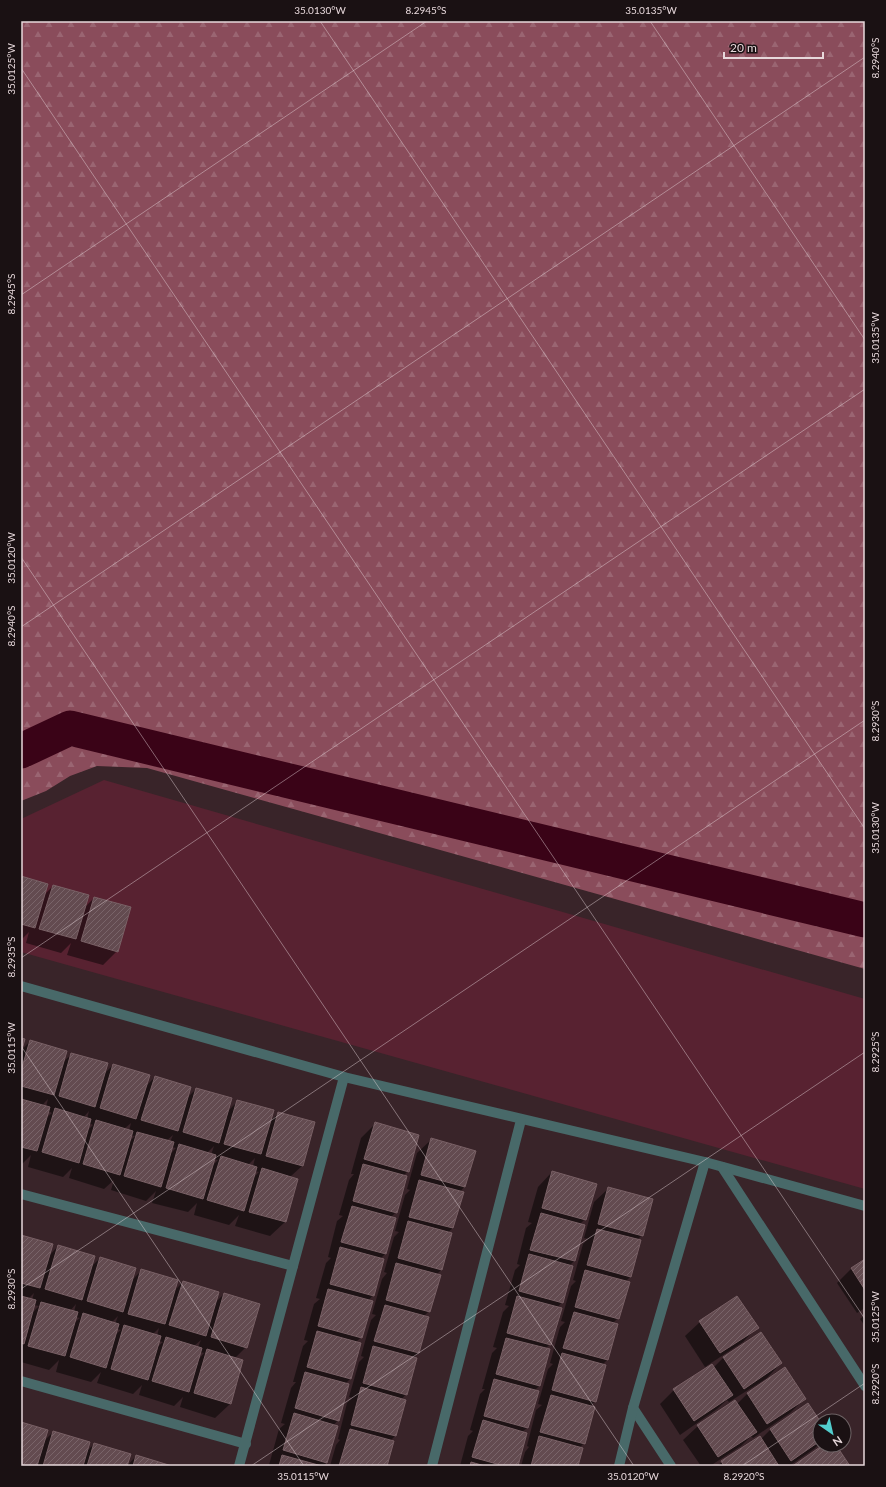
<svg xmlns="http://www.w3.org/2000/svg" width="886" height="1487" viewBox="0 0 886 1487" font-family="Lato,sans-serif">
<defs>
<pattern id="forest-firs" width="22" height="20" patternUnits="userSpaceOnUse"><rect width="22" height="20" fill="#8a4c5b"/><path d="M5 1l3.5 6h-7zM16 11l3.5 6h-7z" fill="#9a6572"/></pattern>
<pattern id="building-hatch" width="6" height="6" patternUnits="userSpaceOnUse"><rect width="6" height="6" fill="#634b50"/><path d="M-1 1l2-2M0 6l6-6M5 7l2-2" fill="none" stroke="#796469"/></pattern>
</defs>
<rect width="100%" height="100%" fill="#392429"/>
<path fill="#582231" d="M104,780l761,219v190l-844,-237v-133z"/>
<path fill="url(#forest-firs)" d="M21,21h844v948l-718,-201 -50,-2 -27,10 -24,15 -25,10z"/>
<g fill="#0007" fill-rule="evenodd">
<path d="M21,877l22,19 10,-10 32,21 9,-9 23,53 -14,14 -36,-10 4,-12 -10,10 -35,-10 3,-11 -8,8z"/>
<path d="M30,1041l32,22 10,-9 31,21 10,-10 32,22 10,-10 31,22 10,-10 32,22 10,-10 31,21 10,-9 35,10 -12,43 -12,11 7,2 -12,43 -15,14 -35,-10 4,-11 -10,10 -35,-10 3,-12 -9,9 -36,-9 4,-12 -10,10 -35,-11 3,-10 -10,9 -35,-11 3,-10 -9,9 -35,-10 3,-12 -10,10v-114zM48,1099l-2,8 -4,-1 3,-4zM48,1111l4,2 -7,6zM89,1111l-2,8 -4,-1zM89,1123l4,2 -6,6zM131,1123l-2,8 -5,-2zM130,1135l5,1 -7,7zM173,1135l-3,7 -4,-1zM214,1146l-3,9 -4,-2zM172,1147l4,1 -6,6zM255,1158l-2,8 -5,-1zM213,1159l5,1 -7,7zM255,1171l4,1 -7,7z"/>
<path d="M375,1124l33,47 -5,5 -7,36 -5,5 4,1 -10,36 -5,5 -7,36 -5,6 -7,36 -5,5 4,1 -10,36 -5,5 -7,36 -5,6 -6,36 -4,4h-51l-3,-1 10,-36 6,-5 -4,-1 10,-35 5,-6h-3l10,-36 5,-5 -4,-1 10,-36 6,-5 -4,-1 10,-35 5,-5 -3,-1 9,-36 6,-5 -4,-1 10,-35 5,-6h-3l10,-36z"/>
<path d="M432,1139l32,48 -4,5h2l-9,36 -6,5 -6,37 -5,5 -7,36 -5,5 4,1 -10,36 -5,5 -7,36 -5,6h4l-10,36 -5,5 -4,25h-56l6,-21 4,-5 -2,-1 9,-36 5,-5 -3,-1 10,-35 5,-5 -3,-1 10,-36 5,-5 -4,-1 10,-35 5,-6 -3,-1 10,-35 5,-5 -4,-1 10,-36 5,-5 -3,-1 10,-36z"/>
<path d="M552,1172l33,47 -5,5 4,1 -10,36 -5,5 -7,36 -5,6 -7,36 -5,5 4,1 -10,36 -5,5 -7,37 -5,4 -6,34h-56l8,-30 5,-5 -3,-1 10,-36 5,-5h-3l10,-36 5,-5 -4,-1 10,-35 6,-6 -4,-1 10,-35 5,-5 -3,-1 9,-36 6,-5 -4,-1 10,-35z"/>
<path d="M609,1188l33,47 -5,5 -7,37 -5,5 -7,36 -5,5 4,1 -10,36 -5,5 -7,36 -5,6 -6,36 -5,5 -2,18h-56l4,-14 4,-5 -2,-1 9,-36 6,-5 -4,-1 10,-35 5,-5 -3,-1 10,-36 5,-5 -4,-1 10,-35 5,-5 -3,-1 10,-36 5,-5 -4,-1 10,-36z"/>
<path d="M21,1236l28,20 9,-10 32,22 10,-10 32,22 9,-9 32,21 10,-10 31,22 10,-10 22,53 -11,11 -5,46 -15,14 -35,-11 3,-10 -9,9 -35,-11 3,-10 -9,9 -36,-11 4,-11 -10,10 -35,-10 3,-12 -10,10 -28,-8zM34,1293l-2,7 -4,-1zM76,1304l-2,8 -4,-1zM34,1305l5,1 -7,7zM118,1316l-3,8 -4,-1zM76,1317l4,1 -7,6zM159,1328l-2,8 -4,-1 1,-2zM117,1329l4,1 -7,6zM201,1340l-3,7 -4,-1zM159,1341l4,1 -7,6zM200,1352l4,1 -6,7z"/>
<path d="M865,1260v48l-8,5 -20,-30 14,-14z"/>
<path d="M737,1297l20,30 -14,15 -38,25 -20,-31 15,-14z"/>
<path d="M865,1315v11l-5,-7z"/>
<path d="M761,1333l20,30 -14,15 -38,24 -2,-2 -10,9 -37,26 -20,-31 14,-14 39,-22 10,-10z"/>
<path d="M785,1369l19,30 -14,14 -37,25 -2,-2 -10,10 -31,20h-9l-18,-26 15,-14 39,-22 10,-10z"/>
<path d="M21,1423l22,19 10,-10 32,21 9,-9 32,22h-105z"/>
<path d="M820,1423v20l-6,6 -25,17h-72l5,-4 39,-23 10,-10z"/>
<path d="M136,1456l34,10h-43z"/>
</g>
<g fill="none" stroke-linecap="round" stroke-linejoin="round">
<path stroke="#3a0317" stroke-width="35" d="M21,751l49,-23 795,192"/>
</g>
<g fill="url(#building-hatch)" stroke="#796065">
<path d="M21,876l27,8 -13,44 -14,-4z"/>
<path d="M53,885l36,10 -13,44 -37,-10z"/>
<path d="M94,897l37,10 -13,45 -37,-11z"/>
<path d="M21,1038l4,1 -4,14z"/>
<path d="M30,1040l37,11 -13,44 -33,-9v-15z"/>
<path d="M71,1053l37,10 -13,44 -36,-11z"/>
<path d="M113,1064l37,11 -14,44 -36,-11z"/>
<path d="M155,1076l36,11 -13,44 -37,-11z"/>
<path d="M196,1088l36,10 -13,45 -36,-11z"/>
<path d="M21,1099l29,8 -13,44 -16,-4z"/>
<path d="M237,1100l37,10 -13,44 -37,-10z"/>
<path d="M55,1108l36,11 -12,44 -37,-11z"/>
<path d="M278,1112l37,10 -12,44 -37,-10z"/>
<path d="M96,1120l37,11 -13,44 -37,-11z"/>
<path d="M375,1122l44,13 -10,37 -45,-13z"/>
<path d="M137,1132l37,10 -13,45 -37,-11z"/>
<path d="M431,1138l45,13 -11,36 -44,-12z"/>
<path d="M179,1144l37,11 -13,44 -37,-11z"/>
<path d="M221,1156l36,11 -13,44 -37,-11z"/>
<path d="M363,1164l44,12 -10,37 -44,-12z"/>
<path d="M262,1168l36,11 -12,43 -37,-10z"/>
<path d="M552,1171l45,13 -11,36 -44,-12z"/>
<path d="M419,1180l45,12 -11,36 -44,-11z"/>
<path d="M608,1187l45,12 -10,37 -45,-12z"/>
<path d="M352,1206l44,12 -10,36 -45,-12z"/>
<path d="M541,1213l44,12 -10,36 -45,-11z"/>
<path d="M408,1221l44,12 -10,37 -44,-12z"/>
<path d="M597,1229l44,11 -10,37 -44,-12z"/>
<path d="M21,1235l32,9 -13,44 -19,-5z"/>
<path d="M58,1245l37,11 -13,44 -37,-11z"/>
<path d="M340,1247l44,12 -10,37 -44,-12z"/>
<path d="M529,1254l44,12 -10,37 -44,-12z"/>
<path d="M100,1257l36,11 -13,44 -36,-11z"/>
<path d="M865,1259v31l-14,-22z"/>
<path d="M396,1263l45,12 -11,37 -44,-12z"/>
<path d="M141,1269l37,11 -13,44 -37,-10z"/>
<path d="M585,1270l45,12 -11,37 -44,-12z"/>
<path d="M183,1281l36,11 -13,44 -37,-11z"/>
<path d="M328,1289l45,12 -11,37 -44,-12z"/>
<path d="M224,1293l36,11 -13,44 -36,-11z"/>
<path d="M21,1296l15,4 -12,44 -3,-1z"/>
<path d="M517,1296l45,12 -11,37 -44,-12z"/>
<path d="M737,1296l22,32 -39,25 -21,-32z"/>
<path d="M41,1302l37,10 -13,44 -37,-10z"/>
<path d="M385,1305l44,12 -10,36 -45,-12z"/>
<path d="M574,1312l44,12 -10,36 -45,-12z"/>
<path d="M83,1313l36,11 -13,44 -36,-11z"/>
<path d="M124,1325l37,11 -13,44 -37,-11z"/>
<path d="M317,1331l44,12 -10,36 -44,-12z"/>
<path d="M761,1332l21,31 -38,26 -21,-32z"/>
<path d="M166,1337l36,11 -13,44 -37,-11z"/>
<path d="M506,1338l44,11 -10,37 -44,-12z"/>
<path d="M373,1346l44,12 -10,37 -44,-12z"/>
<path d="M207,1349l36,11 -12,44 -37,-11z"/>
<path d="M562,1353l44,12 -10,37 -44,-12z"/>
<path d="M712,1364l21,31 -39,26 -21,-32z"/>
<path d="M785,1367l21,32 -39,25 -20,-31z"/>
<path d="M305,1372l44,12 -10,37 -44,-13z"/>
<path d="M494,1379l45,12 -11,37 -44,-12z"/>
<path d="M361,1387l45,13 -10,36 -45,-11z"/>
<path d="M551,1395l44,12 -10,37 -45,-12z"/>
<path d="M735,1400l22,32 -39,25 -21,-32z"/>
<path d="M808,1403l12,18v20l-29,20 -21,-32z"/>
<path d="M294,1413l44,13 -11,37 -44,-13z"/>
<path d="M483,1420l44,13 -9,33h-14l-32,-9z"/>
<path d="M21,1422l27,8 -11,36h-16z"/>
<path d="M350,1429l44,12 -7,25h-48z"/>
<path d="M53,1431l37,11 -7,24h-40z"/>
<path d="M539,1436l44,12 -5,18h-47z"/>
<path d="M760,1436l19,30h-55l-3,-5z"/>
<path d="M94,1443l37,11 -4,12h-40z"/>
<path d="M823,1445h13l14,21h-55l-1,-1z"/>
<path d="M136,1455l36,11h-39z"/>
<path d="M282,1455l40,11h-43z"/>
<path d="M471,1462l14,4h-15z"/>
</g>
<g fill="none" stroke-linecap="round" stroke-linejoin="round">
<g stroke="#486969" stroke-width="10">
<path d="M21,986l323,91 361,85 160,44"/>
<path d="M722,1167l143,219"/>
<path d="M21,1194l272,72"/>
<path d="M21,1381l225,63"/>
<path d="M633,1408l38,58"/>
<path d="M239,1466l105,-389"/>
<path d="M432,1466l89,-346"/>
<path d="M619,1466l14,-58 72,-246"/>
</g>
</g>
<path fill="none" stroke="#e7d8db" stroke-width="1" stroke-opacity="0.45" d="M320,21l545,808M650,21l215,319M21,68l844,1251M21,295l406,-274M21,557l613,909M21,627l844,-570M21,958l844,-569M21,1046l283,420M21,1289l844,-569M251,1466l614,-414M742,1466l123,-83"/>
<rect width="886" height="1487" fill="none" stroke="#1a1113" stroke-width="44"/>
<g transform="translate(832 1433) rotate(146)"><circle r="19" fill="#1a1113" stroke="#6c6163"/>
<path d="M0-3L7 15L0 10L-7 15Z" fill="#52cdcd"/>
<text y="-6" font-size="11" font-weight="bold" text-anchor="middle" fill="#e7d8db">N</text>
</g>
<path d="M724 52v6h99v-6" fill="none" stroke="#e7d8db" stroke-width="2"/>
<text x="730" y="52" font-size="12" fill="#e7d8db" stroke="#1a1113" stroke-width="3" paint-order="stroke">20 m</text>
<rect x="22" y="22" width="842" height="1443" fill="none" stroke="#e7d8db" stroke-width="1.5"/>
<g font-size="10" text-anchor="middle" fill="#e7d8db">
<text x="320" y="14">35.0130°W</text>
<text x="426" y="14">8.2945°S</text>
<text x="651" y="14">35.0135°W</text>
<text transform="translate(875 58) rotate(-90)" y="4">8.2940°S</text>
<text transform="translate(11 69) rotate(-90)" y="4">35.0125°W</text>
<text transform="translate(11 294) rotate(-90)" y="4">8.2945°S</text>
<text transform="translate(875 338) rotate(-90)" y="4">35.0135°W</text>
<text transform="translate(11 558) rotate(-90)" y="4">35.0120°W</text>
<text transform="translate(11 626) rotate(-90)" y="4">8.2940°S</text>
<text transform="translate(875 721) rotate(-90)" y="4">8.2930°S</text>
<text transform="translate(875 828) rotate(-90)" y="4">35.0130°W</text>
<text transform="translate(11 957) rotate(-90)" y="4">8.2935°S</text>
<text transform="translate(11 1048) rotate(-90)" y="4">35.0115°W</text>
<text transform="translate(875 1052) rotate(-90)" y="4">8.2925°S</text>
<text transform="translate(11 1289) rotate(-90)" y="4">8.2930°S</text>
<text transform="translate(875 1317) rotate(-90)" y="4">35.0125°W</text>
<text transform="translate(875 1384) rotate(-90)" y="4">8.2920°S</text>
<text x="303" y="1480">35.0115°W</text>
<text x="633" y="1480">35.0120°W</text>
<text x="744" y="1480">8.2920°S</text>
</g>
</svg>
